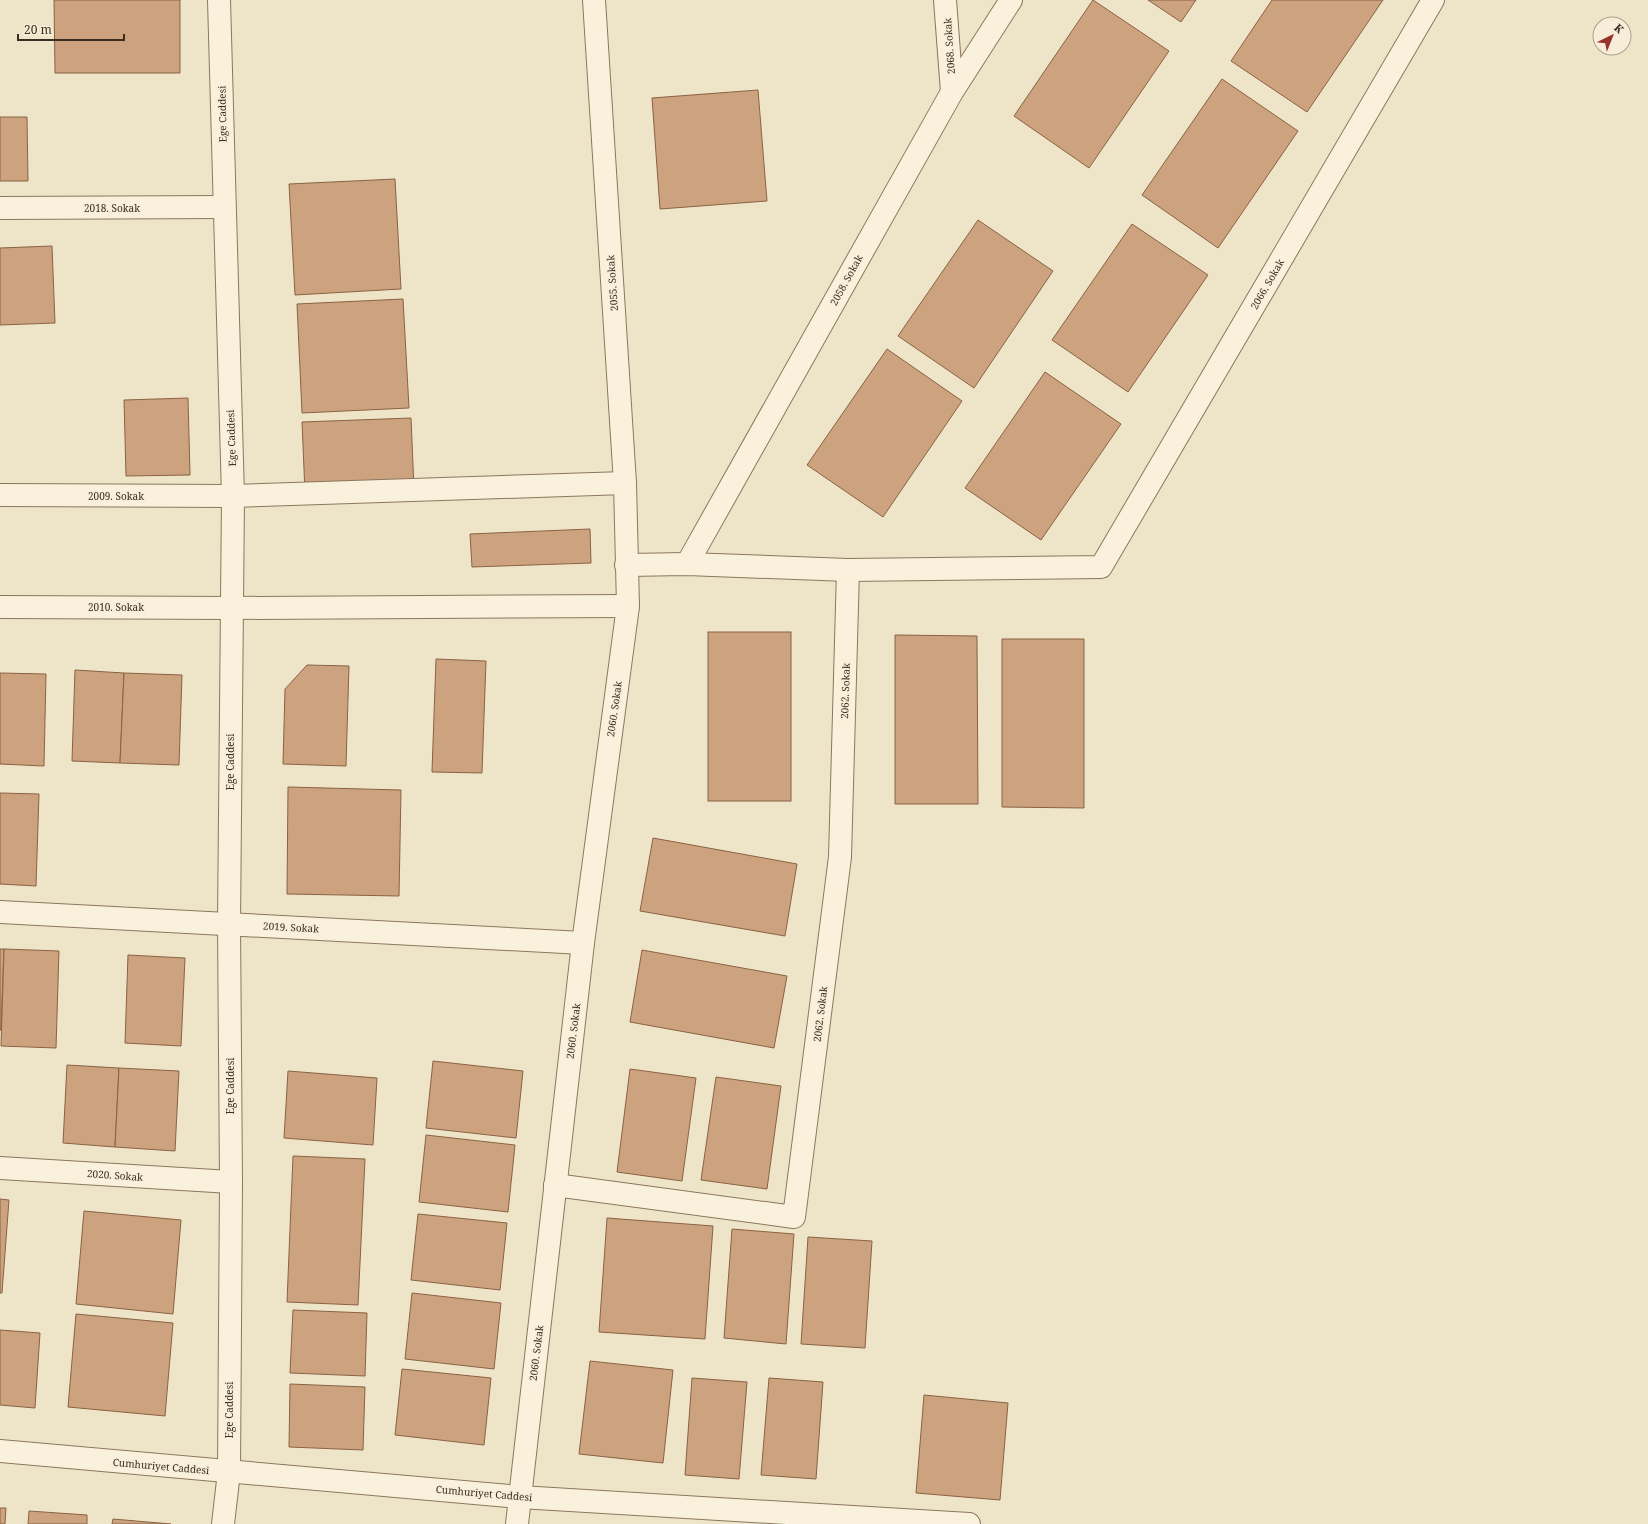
<svg xmlns="http://www.w3.org/2000/svg" width="1648" height="1524" viewBox="0 0 1648 1524" font-family="'Noto Serif',serif">
<rect width="100%" height="100%" fill="#eee5c8"/>
<g fill="#cca27f" stroke="#8a6243">
<path d="M54,0h126v73h-125z"/>
<path d="M1093,0l76,51 -80,117 -75,-52z"/>
<path d="M1148,0h48l-15,22z"/>
<path d="M1272,0h111l-76,112 -76,-51z"/>
<path d="M1222,79l76,52 -80,117 -76,-53z"/>
<path d="M758,90l9,111 -107,8 -8,-111z"/>
<path d="M0,117h27l1,64h-28z"/>
<path d="M395,179l6,110 -106,6 -6,-111z"/>
<path d="M978,220l75,51 -79,117 -76,-52z"/>
<path d="M1132,224l76,51 -80,117 -76,-52z"/>
<path d="M52,246l3,77 -55,2v-77z"/>
<path d="M403,299l6,109 -107,5 -5,-109z"/>
<path d="M887,349l75,52 -79,116 -76,-52z"/>
<path d="M1045,372l76,52 -80,116 -76,-52z"/>
<path d="M188,398l2,77 -64,1 -2,-76z"/>
<path d="M411,418l3,71 -109,4 -3,-71z"/>
<path d="M590,529l1,34 -119,4 -2,-33z"/>
<rect x="708" y="632" width="83" height="169"/>
<path d="M895,635l82,1 1,168h-83z"/>
<path d="M1002,639h82v169l-82,-1z"/>
<path d="M436,659l50,2 -4,112 -50,-1z"/>
<path d="M307,665l42,1 -3,100 -63,-2 2,-75z"/>
<path d="M75,670l49,3 -4,90 -48,-2z"/>
<path d="M0,673l46,1 -2,92 -44,-2z"/>
<path d="M124,673l58,2 -3,90 -59,-2z"/>
<path d="M288,787l113,3 -2,106 -112,-2z"/>
<path d="M0,793l39,1 -3,92 -36,-2z"/>
<path d="M653,838l144,26 -12,72 -145,-25z"/>
<path d="M0,949h4l-3,81h-1z"/>
<path d="M4,949l55,2 -3,97 -55,-2z"/>
<path d="M642,950l145,26 -13,72 -144,-26z"/>
<path d="M128,955l57,3 -4,88 -56,-3z"/>
<path d="M433,1061l90,10 -7,67 -90,-10z"/>
<path d="M67,1065l52,3 -4,79 -52,-4z"/>
<path d="M119,1068l60,3 -4,80 -60,-4z"/>
<path d="M630,1069l66,9 -14,103 -65,-9z"/>
<path d="M288,1071l89,7 -4,67 -89,-7z"/>
<path d="M716,1077l65,9 -14,103 -66,-9z"/>
<path d="M426,1135l89,10 -7,67 -89,-10z"/>
<path d="M293,1156l72,3 -7,146 -71,-3z"/>
<path d="M0,1199l9,1 -7,93h-2z"/>
<path d="M84,1211l97,9 -8,94 -97,-10z"/>
<path d="M418,1214l89,9 -7,67 -89,-10z"/>
<path d="M607,1218l106,8 -8,113 -106,-7z"/>
<path d="M732,1229l62,5 -8,110 -62,-6z"/>
<path d="M808,1237l64,4 -7,107 -64,-4z"/>
<path d="M412,1293l89,10 -7,66 -89,-10z"/>
<path d="M293,1310l74,3 -2,63 -75,-3z"/>
<path d="M76,1314l97,9 -8,93 -97,-9z"/>
<path d="M0,1330l40,3 -5,75 -35,-3z"/>
<path d="M590,1361l83,9 -10,93 -84,-9z"/>
<path d="M402,1369l89,9 -7,67 -89,-10z"/>
<path d="M692,1378l55,4 -8,97 -54,-4z"/>
<path d="M769,1378l54,4 -7,97 -55,-4z"/>
<path d="M290,1384l75,3 -2,63 -74,-3z"/>
<path d="M924,1395l84,8 -8,97 -84,-7z"/>
<path d="M0,1508h6l-1,16h-5z"/>
<path d="M29,1511l58,4v9h-59z"/>
<path d="M113,1519l58,5h-59z"/>
</g>
<g fill="none" stroke-linecap="round" stroke-linejoin="round">
<g stroke="#8b775d" stroke-width="24">
<g id="street">
<path d="M219,0l14,496 -4,427 2,259 -2,290 -6,52"/>
<path d="M945,0l7,92"/>
<path d="M0,208l224,-1"/>
<path d="M0,495l233,1 392,-13"/>
<path d="M687,564l265,-472 59,-92"/>
<path d="M626,565l61,-1 161,6 253,-3 332,-567"/>
<path d="M0,607l231,1 397,-2"/>
<path d="M0,912l583,31"/>
<path d="M0,1168l231,14"/>
<path d="M555,1185l239,32 46,-360 8,-287"/>
<path d="M0,1451l520,46 449,27"/>
<path d="M517,1524l66,-581 45,-337 -3,-123 -31,-483"/>
</g>
</g>
<use href="#street" stroke="#f9f1dc" stroke-width="22"/>
</g>
<g text-anchor="middle" stroke-width="3" stroke-linejoin="round" paint-order="stroke">
<g font-size="10" fill="#3b2e20" stroke="#f6eed8">
<text transform="translate(949 46) rotate(-94)" y="4">2068. Sokak</text>
<text transform="translate(222 114) rotate(-91)" y="4">Ege Caddesi</text>
<text x="112" y="212">2018. Sokak</text>
<text transform="translate(846 280) rotate(-61)" y="4">2058. Sokak</text>
<text transform="translate(612 283) rotate(-94)" y="4">2055. Sokak</text>
<text transform="translate(1267 284) rotate(-60)" y="4">2066. Sokak</text>
<text transform="translate(231 438) rotate(-92)" y="4">Ege Caddesi</text>
<text x="116" y="500">2009. Sokak</text>
<text x="116" y="611">2010. Sokak</text>
<text transform="translate(845 691) rotate(-88)" y="4">2062. Sokak</text>
<text transform="translate(614 709) rotate(-82)" y="4">2060. Sokak</text>
<text transform="translate(230 762) rotate(-90)" y="4">Ege Caddesi</text>
<text transform="translate(291 927) rotate(3)" y="4">2019. Sokak</text>
<text transform="translate(820 1014) rotate(-83)" y="4">2062. Sokak</text>
<text transform="translate(573 1031) rotate(-83)" y="4">2060. Sokak</text>
<text transform="translate(230 1086) rotate(-90)" y="4">Ege Caddesi</text>
<text transform="translate(115 1175) rotate(4)" y="4">2020. Sokak</text>
<text transform="translate(536 1353) rotate(-83)" y="4">2060. Sokak</text>
<text transform="translate(229 1410) rotate(-90)" y="4">Ege Caddesi</text>
<text transform="translate(161 1466) rotate(5)" y="4">Cumhuriyet Caddesi</text>
<text transform="translate(484 1493) rotate(5)" y="4">Cumhuriyet Caddesi</text>
</g>
</g>
<g transform="translate(1612 36) rotate(43)"><circle r="19" fill="#f6eed8" stroke="#aba18e"/>
<path d="M0-3L7 15L0 10L-7 15Z" fill="#99312d"/>
<text y="-6" font-size="11" font-weight="bold" text-anchor="middle" fill="#3b2e20">K</text>
</g>
<path d="M18 34v6h106v-6" fill="none" stroke="#3b2e20" stroke-width="2"/>
<text x="24" y="34" font-size="12" fill="#3b2e20" stroke="#f6eed8" stroke-width="3" paint-order="stroke">20 m</text>
</svg>
